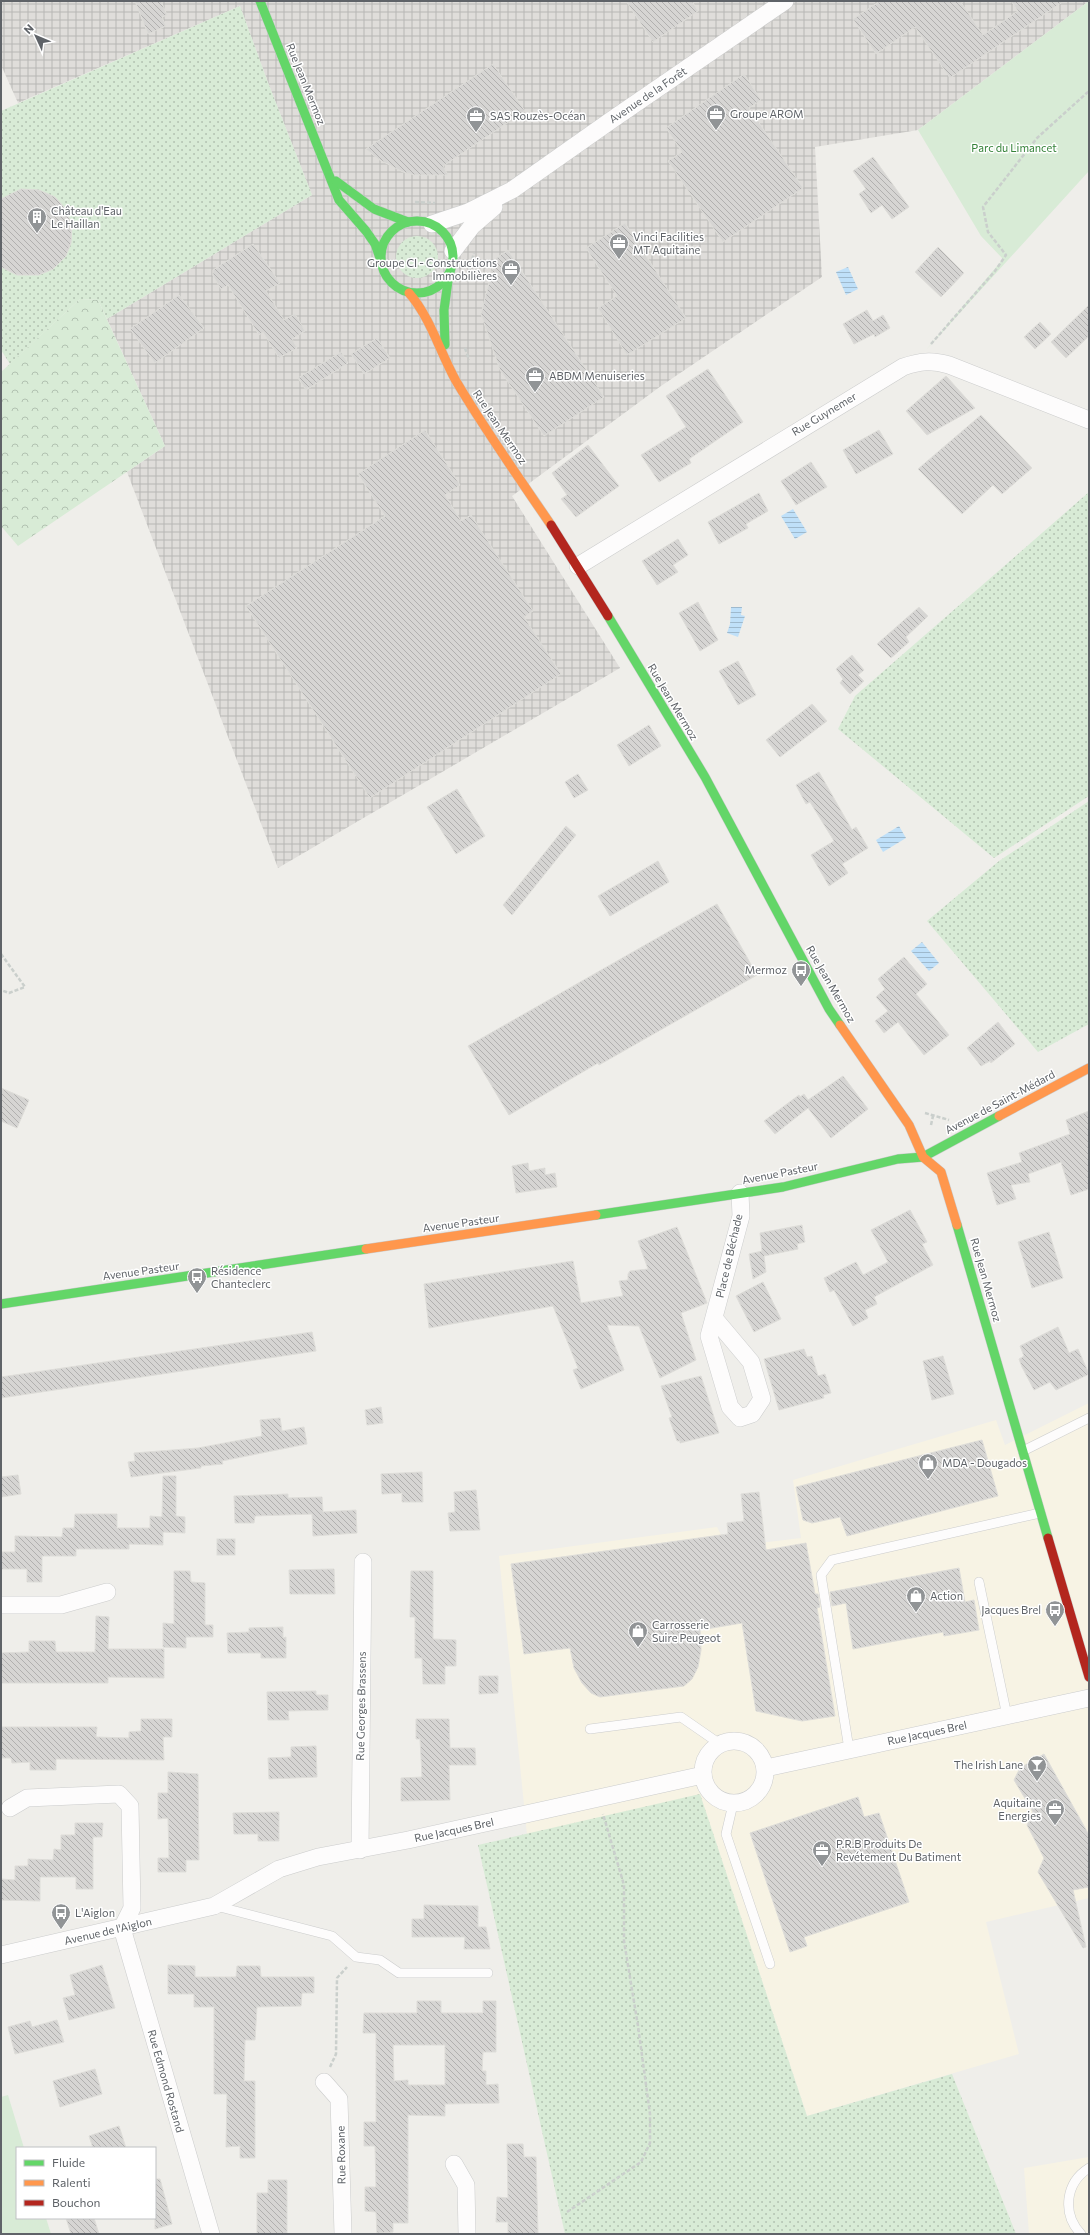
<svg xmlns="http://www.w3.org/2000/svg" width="1090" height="2235" viewBox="0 0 1090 2235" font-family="Commissioner,sans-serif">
<defs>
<pattern id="industrial-grid" width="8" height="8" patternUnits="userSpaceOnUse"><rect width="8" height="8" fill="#dfddda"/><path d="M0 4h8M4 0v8" fill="none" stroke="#b8b7b5"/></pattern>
<pattern id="grass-dots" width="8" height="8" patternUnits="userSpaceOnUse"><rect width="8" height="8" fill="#d8ebd6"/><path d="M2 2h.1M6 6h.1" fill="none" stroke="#b2c2b1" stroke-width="1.8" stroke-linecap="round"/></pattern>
<pattern id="forest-crowns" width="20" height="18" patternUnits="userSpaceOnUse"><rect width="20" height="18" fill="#d8ebd6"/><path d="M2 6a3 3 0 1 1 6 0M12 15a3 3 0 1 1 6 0" fill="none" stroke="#b2c2b1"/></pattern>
<pattern id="water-rules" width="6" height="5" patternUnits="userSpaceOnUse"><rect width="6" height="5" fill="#bfe0f9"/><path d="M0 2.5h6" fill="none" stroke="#9eb9cd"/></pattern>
<pattern id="building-back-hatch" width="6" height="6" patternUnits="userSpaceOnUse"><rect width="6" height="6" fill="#d6d5d3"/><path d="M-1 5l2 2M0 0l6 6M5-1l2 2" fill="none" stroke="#b1b0af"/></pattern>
</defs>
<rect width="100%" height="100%" fill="#efeeea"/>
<g fill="#f7f3e4">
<path d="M1089,1403v495l-103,24 33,132 -212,62 -107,-321 -173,40 -28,-279 218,-29 10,20 74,-9 -8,-58 203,-60 9,25z"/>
<path d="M1089,2157v77h-60l-5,-66z"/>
</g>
<path fill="url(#industrial-grid)" d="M1,1h1088l-171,129 -103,17 7,130 -161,109 -149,110 108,172 -342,200 -151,-396 38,-26 -58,-127 205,-124 -45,-115 -27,-74 -222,97 -17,-38z"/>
<g fill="url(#grass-dots)">
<path d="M240,6l27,74 45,115 -205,124 -9,-19 -18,-1 -70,65 -9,-14v-239z"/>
<circle cx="417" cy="257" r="21"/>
<path d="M1089,492v304l-95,62 -156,-129 17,-33z"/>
<path d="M1089,801v223l-51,28 -111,-131 72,-60z"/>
<path d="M700,1794l107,322 145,-42 64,160h-451l-87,-389z"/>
</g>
<path fill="url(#forest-crowns)" d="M80,299l18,1 67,146 -147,100 -17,-20v-154z"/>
<g fill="#d8ebd6">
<path d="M1089,1v170l-163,179 77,-91 -22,-23 -63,-106z"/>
<path d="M8,2095l16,53h-7v70h29l5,16h-50v-137z"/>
</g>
<g fill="url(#water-rules)">
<path d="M848,267l10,22 -12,6 -10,-23z"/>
<path d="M793,509l14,23 -12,7 -14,-23z"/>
<path d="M731,607h11l-1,8 4,1 -7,21 -11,-4 3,-9z"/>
<path d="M899,826l7,12 -23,14 -7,-12z"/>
<path d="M922,942l17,21 -10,8 -18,-20z"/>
</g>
<g fill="url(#building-back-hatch)" stroke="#deddd9" fill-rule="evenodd">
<path d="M135,1h26l6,14 -5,2 4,9 -18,8z"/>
<path d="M626,1h66l6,10 -45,31z"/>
<path d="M880,1h80l23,34 35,-24 -7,-10h53l-114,77 -35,-51 -39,27 -23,-35z"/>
<path d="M493,64l32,47 -82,55 5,9h-33l-12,-3 -25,-13 -12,-10z"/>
<path d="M744,74l17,26 -12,8 54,80 -80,54 -55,-81 14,-9 -16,-24z"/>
<path d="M873,157l36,50 -17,12 -10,-14 -11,8 -12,-19 7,-5 -13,-18z"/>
<path d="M21,189l18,1 16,7 10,11 7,17 -1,18 -5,13 -13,13 -14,6h-22l-16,-8v-68z"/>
<path d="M625,223l61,95 -59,37 -29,-47 19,-12 -31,-48z"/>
<path d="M253,244l27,39 -14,8 18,29 11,-6 10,17 -13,8 5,9 -18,10 -16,-26 -4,3 -31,-50 -7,4 -8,-13v-6z"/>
<path d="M938,247l26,26 -23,24 -26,-25z"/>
<path d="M508,250l96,147 -60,39 -44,-66 -19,-56 14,-55z"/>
<path d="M179,295l25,33 -49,35 -25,-34z"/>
<path d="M1089,305v31l-23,22 -15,-16z"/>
<path d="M867,310l6,11 10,-6 7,13 -15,9 -1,-3 -20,10 -11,-20z"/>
<path d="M1040,322l11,12 -16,15 -11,-12z"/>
<path d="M377,338l13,20 -26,16 -13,-20z"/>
<path d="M341,352l7,11 -42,27 -8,-12z"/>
<path d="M708,369l35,53 -54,37 2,4 -32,19 -18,-27 45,-28 -20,-31z"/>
<path d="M946,376l29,32 -48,27 -21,-24z"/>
<path d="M981,415l51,53 -30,26 -9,-9 -31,29 -44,-45z"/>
<path d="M425,430l35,55 -15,10 16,26 10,-6 62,96 -9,6 37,57 -191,124 -124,-192 139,-90 -27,-42z"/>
<path d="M879,430l14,24 -37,20 -13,-24z"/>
<path d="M588,445l31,41 -43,31 -15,-18 6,-4 -15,-22z"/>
<path d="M811,462l16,25 -31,18 -15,-24z"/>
<path d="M759,493l9,18 -22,13 2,4 -29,16 -11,-22z"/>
<path d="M678,539l10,16 -15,10 5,7 -21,13 -15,-24z"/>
<path d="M698,602l20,38 -18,11 -21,-38z"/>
<path d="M919,607l9,9 -22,21 3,5 -18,16 -14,-14z"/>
<path d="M852,655l12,15 -6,5 6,6 -14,13 -10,-11 3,-4 -7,-10z"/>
<path d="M738,661l18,34 -18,10 -19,-34z"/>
<path d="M812,704l15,17 -47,36 -14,-17z"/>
<path d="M649,725l12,21 -32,20 -12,-21z"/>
<path d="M819,772l33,58 4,-3 12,21 -26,16 6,9 -19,13 -18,-31 23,-14 -24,-39 -4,2 -10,-19z"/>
<path d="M578,774l10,16 -14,8 -9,-16z"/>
<path d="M457,789l28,47 -29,18 -29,-47z"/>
<path d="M566,826l10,9 -64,80 -9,-10z"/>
<path d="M658,861l11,21 -59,34 -12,-20z"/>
<path d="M717,904l40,71 -158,90 -1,-2 -89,52 -41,-69z"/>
<path d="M904,957l23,27 -11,10 33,41 -25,20 -26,-33 -14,11 -9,-12 13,-10 -12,-14 9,-8 -7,-10z"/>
<path d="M998,1022l17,22 -24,19 -1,-2 -9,5 -14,-18z"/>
<path d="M843,1076l25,33 -37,29 -23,-30 -33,26 -11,-13 35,-26 1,2 4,-3 4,6z"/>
<path d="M1,1088l28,12 -12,28 -16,-7z"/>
<path d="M1089,1111v78l-18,6 -10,-33 -33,12 2,8 -19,3 5,14 -19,6 -10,-32 35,-11 -3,-9 51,-19 -4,-14z"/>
<path d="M528,1163l1,8 16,-3v7l10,-2 2,14 -41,6 -4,-27z"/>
<path d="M910,1210l17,32 -5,2 11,21 -59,32 3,7 -12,6 3,8 -15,8 -19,-36 -4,2 -6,-14 32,-16 7,13 25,-13 -17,-32z"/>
<path d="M802,1225l3,17 -8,2 1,5 -34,7 2,16 -13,7 -4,-25 13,-3 -2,-18z"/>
<path d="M677,1227l30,76 -26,10 15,47 -36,18 -21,-52 -32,-1 17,45 -43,19 -8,-19 5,-2 -25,-62 -124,22 -5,-44 149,-23 8,42 42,-7 -4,-15 9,-1v-6l2,-3 18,-2 -10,-28z"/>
<path d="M1049,1232l14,46 -31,10 -14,-46z"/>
<path d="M763,1282l18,37 -27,13 -18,-36z"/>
<path d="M1058,1327l11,26 9,-4 11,25 -33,16 -6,-8 -16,8 -12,-23 -3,-8 5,-3 -4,-10z"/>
<path d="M312,1332l4,19 -315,47v-21z"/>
<path d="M804,1349l3,8 5,-1 6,20 7,-2 6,19 -8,2 1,3 -45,12 -15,-51z"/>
<path d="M943,1356l11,38 -22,6 -9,-39z"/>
<path d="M701,1376l18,57 -39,10v-2h-3l-8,-23 3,-1 -11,-31z"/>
<path d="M381,1407l2,16 -16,2 -2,-15z"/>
<path d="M280,1418l2,13 22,-4 3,17 -85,17 1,3 -22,2v2l-70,9 -3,-15 7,-1 -1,-8 64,-5 64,-12 -2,-16z"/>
<path d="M982,1440l16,56 -151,40 -7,-19 -28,6 -9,-3 -7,-33z"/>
<path d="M422,1472l1,30h-21v-9l-20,1 -1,-20z"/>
<path d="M18,1475l3,19 -20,3v-20z"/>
<path d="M163,1476h13v40l9,1v16l-22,-1v13l-34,-1v5h-53v7h-34v26h-15v-13h-26v-17h14v-16l47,1 1,-9h11l1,-14h42v14h33v-12l12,1z"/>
<path d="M476,1490l4,40 -30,1 -2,-18 7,-1 -1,-20z"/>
<path d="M759,1492l7,58 40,-7 9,51h3l2,13 -3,1 18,108 -33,5 -46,-10 -14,-88 -42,7 1,20 -3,17 -6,12 -8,7 -84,11 -9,-4 -9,-10 -8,-15 -4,-20 -46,6 -13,-90 217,-30 -1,-11 17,-2 -3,-27z"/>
<path d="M288,1494v4l34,-1 1,15 33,-2 1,23 -44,3 -1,-22 -57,2 -1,7h-19l-1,-27z"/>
<rect x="217" y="1539" width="18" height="16"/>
<path d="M959,1568l6,34 9,-2 5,30 -35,6 -1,-4 -90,17 -7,-46 -14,3 -2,-14z"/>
<path d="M334,1569l1,25h-45l-1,-24z"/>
<path d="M174,1571h16l1,11 14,1v42h8v12h-27v11l-23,-1v-24l11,1z"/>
<path d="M411,1571h22v68l23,1v26h-11v18h-22l-1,-26h-7v-41h-5z"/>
<path d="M96,1616l13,1 -1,32h56v29l-56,-1v6h-106l-1,-30 28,-1v-11h26l1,11h39z"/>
<path d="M283,1627v11l3,-1v21h-25v-5h-33l-1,-20 22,-1v-4z"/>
<path d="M479,1676h19v17l-19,1z"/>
<path d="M316,1691v4h12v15l-40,1 1,9h-21l-1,-28z"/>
<path d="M141,1719h31v18h-9l1,23 -108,-1v11h-26v-8l-18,1 -1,-5h-10v-31h96l-1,10 33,1v-6l12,-1z"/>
<path d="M416,1719h33l1,29h25l1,17h-27l1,35 -49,1v-23l21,-1 -2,-38h-4z"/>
<path d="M316,1746l1,31 -48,2 -1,-21 23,-1v-10z"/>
<path d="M1044,1754l45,81v52l-16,3 13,57 -3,1 -45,-76 6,-14 -17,-33 6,-13 -19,-32 6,-12z"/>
<path d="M168,1772l30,2 1,86h-13v12h-28v-14h11l-1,-40 -10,1v-26h10z"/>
<path d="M858,1797l6,20 15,-4 30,89 -105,35 3,9 -17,6 -40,-119z"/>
<path d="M279,1812v29h-21v-7h-24l-1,-21z"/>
<path d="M75,1823h28l-1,14h-9v52h-17v-12h-36v24l-39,-1v-21l14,1v-14h13v-7l25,1 1,-11 7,1v-15h14z"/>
<path d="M424,1905l54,1v21h8l4,22h-26l1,-12h-53v-18h12z"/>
<path d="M102,1965l13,43 -46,12 -6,-22 12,-3 -5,-20z"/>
<path d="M168,1965l27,1v11h41l1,-11h23l1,11h53v16h-12l-1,13 -44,1 -2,33h-10l-1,41h11v77h-15v-12l-14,1 1,-53h-13v-87h-20v-13h-26z"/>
<path d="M417,2001h24v12h42v-12h13v51h-13l-1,19h4v14l12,-1 1,19 -54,1v12l-37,-1v108h-15v9l-16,1 -1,-21 -11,-1v-24h11l-1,-41h-11v-24h12v-89h-13l1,-20h53zM393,2045h52v40h-37v-5l-14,1z"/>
<path d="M57,2020l7,22 -49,12 -7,-27 22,-6 2,6z"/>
<path d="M95,2069l7,25 -42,13 -7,-26z"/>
<path d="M119,2126l7,22h-33l-4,-12z"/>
<path d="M507,2144h16l1,13h12l2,77h-30v-12h-12l1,-25 11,1z"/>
<path d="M155,2179h5l12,45 -17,5z"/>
<path d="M268,2180h19v54h-30v-41h11z"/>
<path d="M66,2218h28l5,16h-28z"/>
</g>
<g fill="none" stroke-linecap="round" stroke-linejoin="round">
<g stroke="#cbcccc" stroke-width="10">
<g id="lane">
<path d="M1023,1451l66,-33"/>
<path d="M979,1582l28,134"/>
<path d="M590,1729l91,-12 39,27"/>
<path d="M849,1749l-28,-174 11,-15 208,-47"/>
<path d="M733,1804l-7,30 44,130"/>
<path d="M216,1906l116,30 24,21 24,3 19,13h89"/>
<path d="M1081,2234c-19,-20 -16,-51 8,-66"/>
</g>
</g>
<g stroke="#cbcccc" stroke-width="18">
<g id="street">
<path d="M432,224l36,-12 44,-22 101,-71 172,-118"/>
<path d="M453,251l19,-25 22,-19"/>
<path d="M578,566l325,-199c17,-6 29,-7 46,-2l140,55"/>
<path d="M714,1318l37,44 11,37 -10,15 -12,4 -10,-11 -21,-71 32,-120 -1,-23"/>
<path d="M1,1605h60l46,-13"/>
<circle cx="734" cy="1772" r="31"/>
<path d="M766,1768l323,-70"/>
<path d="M10,1808l17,-10 92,-4 11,12 2,102 -10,20"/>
<path d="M360,1850l3,-288"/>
<path d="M122,1928l89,306"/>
<path d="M1,1955l213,-49 65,-37 39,-12 90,-17 295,-65"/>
<path d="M324,2082l15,17 4,135"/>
<path d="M454,2164l12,21 1,49"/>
</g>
</g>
<g stroke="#cacacb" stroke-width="10">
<g id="fast">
<path d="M260,1l79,199 27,31 9,13 5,14"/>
<path d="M336,181l38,28 34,13"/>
<circle cx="417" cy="257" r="36"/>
<path d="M445,345l-1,-35 5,-36"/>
<path d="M608,616l97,161 124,232 11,16"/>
<path d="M596,1215l187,-28 115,-28 25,-2 76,-41"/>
<path d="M957,1225l91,313"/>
<path d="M1,1304l365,-55"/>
</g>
</g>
<g stroke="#cacacb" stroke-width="10">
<g id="slow">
<path d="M409,293c21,24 31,59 47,88 29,49 63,97 95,144"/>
<path d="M840,1025l69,100 14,32 18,15 16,53"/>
<path d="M999,1116l90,-48"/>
<path d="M366,1249l230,-34"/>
</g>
</g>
<g stroke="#cacacb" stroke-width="10">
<g id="jam">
<path d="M551,525l57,91"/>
<path d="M1048,1538l41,139"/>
</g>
</g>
<g stroke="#cacfcc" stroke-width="2.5" stroke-dasharray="4 2" stroke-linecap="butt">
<path d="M415,202l20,1"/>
<path d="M469,271l5,-18"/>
<path d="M931,344l64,-73 11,-16 -18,-23 -5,-25 54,-69 52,-47"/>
<path d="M465,348l4,12"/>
<path d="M1,954l24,33 -16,6 -8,-3"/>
<path d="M925,1113l24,7"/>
<path d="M931,1125l2,-9"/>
<path d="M330,2067l6,-13 1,-76 10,-11"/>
<path d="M567,2212l74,-50 9,-19v-29l-12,-88 -14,-85v-56l-21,-71"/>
</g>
<use href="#lane" stroke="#fdfcfc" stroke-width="9"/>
<use href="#street" stroke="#fdfcfc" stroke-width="17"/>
<use href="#fast" stroke="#63d668" stroke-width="9"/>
<use href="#slow" stroke="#ff974d" stroke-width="9"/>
<use href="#jam" stroke="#b3261e" stroke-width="9"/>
</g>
<defs>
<g id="office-pin" transform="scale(1)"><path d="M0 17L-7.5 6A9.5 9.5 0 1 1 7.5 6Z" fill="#919496" stroke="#fff"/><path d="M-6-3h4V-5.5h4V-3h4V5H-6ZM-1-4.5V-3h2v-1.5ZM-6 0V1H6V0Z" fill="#fff"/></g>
<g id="building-pin" transform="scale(1)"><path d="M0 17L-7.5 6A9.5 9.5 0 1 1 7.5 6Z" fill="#919496" stroke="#fff"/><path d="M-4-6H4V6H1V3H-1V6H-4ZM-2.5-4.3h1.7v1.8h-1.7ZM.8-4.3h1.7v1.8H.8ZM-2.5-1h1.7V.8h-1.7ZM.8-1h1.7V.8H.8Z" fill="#fff"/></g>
<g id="bus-pin" transform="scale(1)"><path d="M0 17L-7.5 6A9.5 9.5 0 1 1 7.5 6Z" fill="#919496" stroke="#fff"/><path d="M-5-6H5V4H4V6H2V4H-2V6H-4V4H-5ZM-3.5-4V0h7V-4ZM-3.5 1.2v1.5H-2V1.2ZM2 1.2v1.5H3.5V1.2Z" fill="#fff"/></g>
<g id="shop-pin" transform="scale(1)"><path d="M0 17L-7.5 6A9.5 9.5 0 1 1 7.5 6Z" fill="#919496" stroke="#fff"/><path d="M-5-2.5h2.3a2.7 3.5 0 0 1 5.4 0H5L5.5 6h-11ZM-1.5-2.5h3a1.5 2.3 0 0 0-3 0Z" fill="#fff"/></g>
<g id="bar-pin" transform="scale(1)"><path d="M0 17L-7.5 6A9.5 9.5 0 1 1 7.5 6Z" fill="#919496" stroke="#fff"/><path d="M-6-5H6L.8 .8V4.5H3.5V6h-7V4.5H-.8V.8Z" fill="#fff"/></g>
</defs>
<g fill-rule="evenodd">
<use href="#office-pin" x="716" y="114"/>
<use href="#office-pin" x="476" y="116"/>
<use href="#building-pin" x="37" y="217"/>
<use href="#office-pin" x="619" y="243"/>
<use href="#office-pin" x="511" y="269"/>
<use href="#office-pin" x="535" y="376"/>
<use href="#bus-pin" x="801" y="970"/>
<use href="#bus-pin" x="197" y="1277"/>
<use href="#shop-pin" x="928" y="1463"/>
<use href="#shop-pin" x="916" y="1596"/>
<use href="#bus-pin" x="1055" y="1610"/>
<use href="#shop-pin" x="638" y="1631"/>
<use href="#bar-pin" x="1037" y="1765"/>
<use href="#office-pin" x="1055" y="1809"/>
<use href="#office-pin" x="822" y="1850"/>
<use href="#bus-pin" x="61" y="1913"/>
</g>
<g text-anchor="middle" stroke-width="3" stroke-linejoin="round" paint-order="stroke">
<g font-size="11" fill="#5f6368" stroke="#fff">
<text transform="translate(306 84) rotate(68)" y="4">Rue Jean Mermoz</text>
<text transform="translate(648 95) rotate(-34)" y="4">Avenue de la Forêt</text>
<text transform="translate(824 414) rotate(-31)" y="4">Rue Guynemer</text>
<text transform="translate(500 427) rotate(56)" y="4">Rue Jean Mermoz</text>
<text transform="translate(673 702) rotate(59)" y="4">Rue Jean Mermoz</text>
<text transform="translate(831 984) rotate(60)" y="4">Rue Jean Mermoz</text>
<text transform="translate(1000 1102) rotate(-28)" y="4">Avenue de Saint-Médard</text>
<text transform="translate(780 1173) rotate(-11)" y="4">Avenue Pasteur</text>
<text transform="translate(461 1223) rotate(-8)" y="4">Avenue Pasteur</text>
<text transform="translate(729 1256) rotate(-77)" y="4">Place de Béchade</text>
<text transform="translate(141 1271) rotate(-8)" y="4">Avenue Pasteur</text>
<text transform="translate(986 1280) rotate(74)" y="4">Rue Jean Mermoz</text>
<text transform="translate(361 1706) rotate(-89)" y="4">Rue Georges Brassens</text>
<text transform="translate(927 1733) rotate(-12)" y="4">Rue Jacques Brel</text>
<text transform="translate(454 1830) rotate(-12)" y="4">Rue Jacques Brel</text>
<text transform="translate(108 1931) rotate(-13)" y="4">Avenue de l'Aiglon</text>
<text transform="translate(166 2081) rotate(74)" y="4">Rue Edmond Rostand</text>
<text transform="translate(341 2155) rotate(-91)" y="4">Rue Roxane</text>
</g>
<g font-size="11" fill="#5f6368" stroke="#fff" text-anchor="start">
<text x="730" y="118">Groupe AROM</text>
<text x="490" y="120">SAS Rouzès-Océan</text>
<text x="51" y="215">Château d'Eau<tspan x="51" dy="13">Le Haillan</tspan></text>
<text x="633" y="241">Vinci Facilities<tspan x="633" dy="13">MT Aquitaine</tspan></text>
<text x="497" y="267" text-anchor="end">Groupe CI - Constructions<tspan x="497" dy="13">Immobilières</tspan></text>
<text x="549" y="380">ABDM Menuiseries</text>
<text x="787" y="974" text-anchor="end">Mermoz</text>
<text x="211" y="1275">Résidence<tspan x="211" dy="13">Chanteclerc</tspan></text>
<text x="942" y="1467">MDA - Dougados</text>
<text x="930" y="1600">Action</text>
<text x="1041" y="1614" text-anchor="end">Jacques Brel</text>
<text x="652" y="1629">Carrosserie<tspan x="652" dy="13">Suire Peugeot</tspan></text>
<text x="1023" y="1769" text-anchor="end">The Irish Lane</text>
<text x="1041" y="1807" text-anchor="end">Aquitaine<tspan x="1041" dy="13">Energies</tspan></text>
<text x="836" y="1848">P.R.B Produits De<tspan x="836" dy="13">Revétement Du Batiment</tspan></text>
<text x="75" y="1917">L'Aiglon</text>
</g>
<g font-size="11" fill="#348238" stroke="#fff">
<text x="1014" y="152">Parc du Limancet</text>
</g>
</g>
<rect width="1090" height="2235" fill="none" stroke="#5f6368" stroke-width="4"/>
<rect x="16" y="2147" width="140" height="72" fill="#ffffff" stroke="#bfc1c3"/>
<rect x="24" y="2160" width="20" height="6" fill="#63d668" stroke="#bfc1c3"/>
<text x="52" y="2167" font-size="12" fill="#5f6368">Fluide</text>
<rect x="24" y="2180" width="20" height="6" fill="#ff974d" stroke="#bfc1c3"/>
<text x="52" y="2187" font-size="12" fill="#5f6368">Ralenti</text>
<rect x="24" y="2200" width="20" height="6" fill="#b3261e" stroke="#bfc1c3"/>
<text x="52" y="2207" font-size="12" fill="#5f6368">Bouchon</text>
<g transform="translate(36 36) rotate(314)" stroke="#ffffff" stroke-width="3" paint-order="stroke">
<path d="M0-3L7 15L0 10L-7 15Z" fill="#5f6368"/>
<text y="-6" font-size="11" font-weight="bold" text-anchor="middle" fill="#5f6368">N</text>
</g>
</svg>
